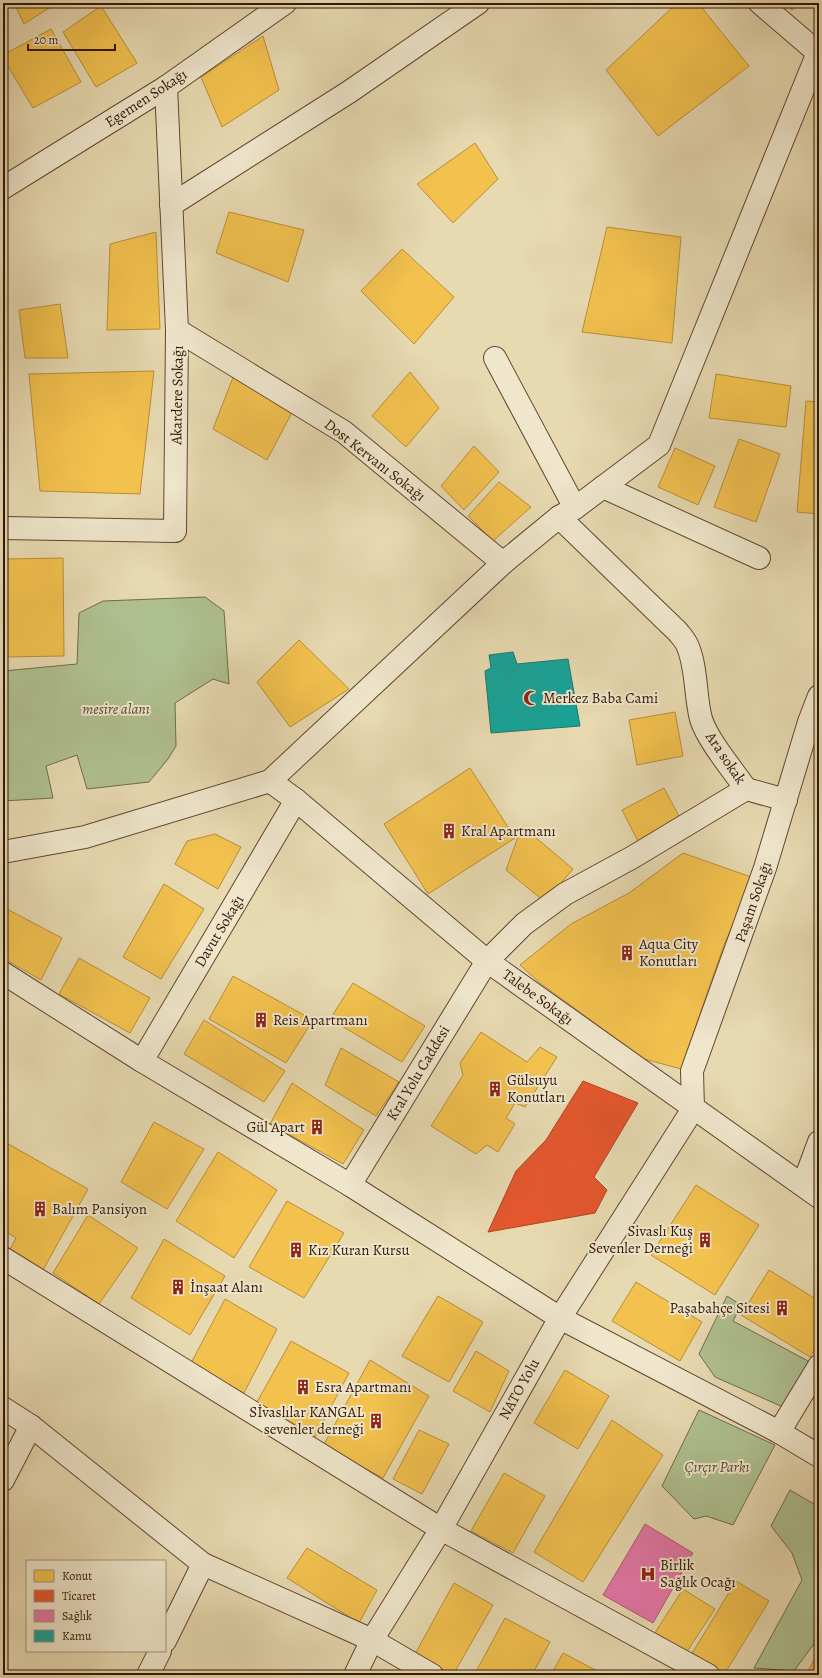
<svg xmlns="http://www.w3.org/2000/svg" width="822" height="1678" viewBox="0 0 822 1678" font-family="Alegreya,serif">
<rect width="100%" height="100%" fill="#e7d9b0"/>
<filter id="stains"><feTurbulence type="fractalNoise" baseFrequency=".005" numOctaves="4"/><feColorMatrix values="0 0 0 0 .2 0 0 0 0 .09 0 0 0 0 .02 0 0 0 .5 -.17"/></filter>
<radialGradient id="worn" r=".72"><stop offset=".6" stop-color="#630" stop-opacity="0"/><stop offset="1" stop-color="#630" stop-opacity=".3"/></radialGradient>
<g fill="#afc090" stroke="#716b4a">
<path d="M205,597l19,14 5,73 -16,-5 -38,24 1,43 -8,13 -19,23 -62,7 -10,-34 -31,11 7,32 -50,3v-130l74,-7 2,-51 24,-12z"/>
<path d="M727,1296l14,9 -8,16 77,41 -27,45 -68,-30 -16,-23z"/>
<path d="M699,1410l76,35 -42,80 -27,-9 -12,3 -32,-33z"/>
<path d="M790,1490l29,17v130l-25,34 -40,-3 48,-88 -10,-27 -21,-27z"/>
</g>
<g fill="#f2c14e" stroke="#b98e38">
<path d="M3,3h54l-33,21 -9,-19 -11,4z"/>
<path d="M677,3h21l51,63 -91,70 -52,-66z"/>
<path d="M783,3h17l-8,7z"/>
<path d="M101,6l36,57 -41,24 -33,-55z"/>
<path d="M51,29l30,53 -48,26 -30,-50v-3z"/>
<path d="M263,36l16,54 -57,37 -21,-50z"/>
<path d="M475,143l23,36 -45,44 -36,-39z"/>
<path d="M229,212l75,18 -16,52 -72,-29z"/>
<path d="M607,227l74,10 -9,106 -90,-11z"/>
<path d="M156,232l4,97 -53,1 3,-86z"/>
<path d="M402,249l52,48 -40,47 -53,-53z"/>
<path d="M60,304l8,54h-43l-6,-48z"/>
<path d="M237,367l60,36 -30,57 -54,-31z"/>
<path d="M154,371l-14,123 -100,-3 -11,-117z"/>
<path d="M410,372l29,36 -33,39 -34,-31z"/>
<path d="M716,374l75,12 -5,41 -77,-9z"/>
<path d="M806,401l13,1v112l-22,-2z"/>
<path d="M739,439l41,15 -24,68 -42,-15z"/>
<path d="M474,446l25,26 -35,38 -23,-24z"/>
<path d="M675,448l40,18 -17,39 -40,-18z"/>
<path d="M499,482l32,25 -38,34 -25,-25z"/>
<path d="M63,558l1,98 -61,1v-98z"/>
<path d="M299,640l50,49 -59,38 -33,-45z"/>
<path d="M675,712l8,44 -46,9 -8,-45z"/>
<path d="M470,768l45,70 -87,56 -44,-70z"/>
<path d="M664,788l17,32 -42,23 -17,-33z"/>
<path d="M522,826l51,43 -28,33 -39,-32z"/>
<path d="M215,834l26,13 -23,42 -43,-25 12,-23z"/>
<path d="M683,853l68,24 -5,21 -21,44 -44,127 -37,-10 -104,-76 -20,-18 51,-41 58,-31z"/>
<path d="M164,884l40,25 -43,70 -38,-22z"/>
<path d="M3,907l59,31 -21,42 -38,-22z"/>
<path d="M79,958l71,40 -20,35 -71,-39z"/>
<path d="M233,976l80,44 -27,43 -77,-44z"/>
<path d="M353,983l72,43 -23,36 -72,-43z"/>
<path d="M204,1020l81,51 -21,31 -80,-48z"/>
<path d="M481,1032l46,30 13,-15 17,10 -32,50 -10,-4 -9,15 9,6 -17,28 -11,-7 -11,9 -45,-28 32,-51 -3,-12z"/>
<path d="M341,1048l58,34 -23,34 -51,-31z"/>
<path d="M292,1083l72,47 -21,34 -73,-40z"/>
<path d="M154,1122l50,27 -37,60 -46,-27z"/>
<path d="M3,1141l85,48 -45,81 -34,-19 7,-13 -13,-8z"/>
<path d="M218,1152l59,38 -43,68 -58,-37z"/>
<path d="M696,1185l63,40 -44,70 -64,-40z"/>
<path d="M287,1201l57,32 -40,65 -55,-31z"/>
<path d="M88,1215l50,33 -39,56 -46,-31z"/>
<path d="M164,1239l61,37 -35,59 -59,-37z"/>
<path d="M769,1270l50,31v41l-9,15 -69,-42z"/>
<path d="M636,1282l66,40 -22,39 -68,-40z"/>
<path d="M438,1296l45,26 -34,60 -47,-26z"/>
<path d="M225,1299l52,30 -33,64 -53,-30z"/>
<path d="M291,1341l58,32 -34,64 -58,-35z"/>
<path d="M476,1351l33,20 -19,41 -37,-21z"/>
<path d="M370,1360l59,36 -46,82 -60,-32z"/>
<path d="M565,1370l44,26 -31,53 -44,-26z"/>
<path d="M612,1420l51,35 -80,127 -49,-30z"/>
<path d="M419,1430l30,14 -27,50 -29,-15z"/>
<path d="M504,1473l41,23 -32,57 -42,-22z"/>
<path d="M307,1548l70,42 -18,33 -72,-45z"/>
<path d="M736,1581l33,20 -45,74h-12l-24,-15z"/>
<path d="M454,1583l39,22 -40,70 -38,-21z"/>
<path d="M683,1589l32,20 -31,47 -31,-20z"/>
<path d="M505,1618l45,24 -18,33h-58z"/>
<path d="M819,1650v25h-13z"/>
<path d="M563,1653l42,22h-54z"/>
</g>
<path fill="#e4572e" stroke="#af4422" d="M583,1081l55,22 -44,74 13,13 -12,23 -107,19 28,-61 30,-31z"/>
<path fill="#e377a8" stroke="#ae5a77" d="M645,1524l48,29 -40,70 -50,-28z"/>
<path fill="#17a398" stroke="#1f796c" d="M513,652l4,12 51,-5 12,67 -89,7 -6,-62 6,-3 -2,-13z"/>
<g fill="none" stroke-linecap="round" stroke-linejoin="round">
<g stroke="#604730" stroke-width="24">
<g id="minor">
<path d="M760,3l57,49"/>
<path d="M3,188l163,-101 119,-84"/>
<path d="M171,205l178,-113 129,-89"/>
<path d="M177,330l167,102 159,131"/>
<path d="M495,358l80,150"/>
<path d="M603,487l156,71"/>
<path d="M3,528l172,3 2,-201 -11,-243"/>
<path d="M270,781l26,19 191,161 332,236"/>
<path d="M746,789l40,11"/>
<path d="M3,852l82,-15 185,-56 233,-218 56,-46 16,-9 84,-63 160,-395"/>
<path d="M3,973l139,88 208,124 210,133 219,114 40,24"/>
<path d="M142,1061l154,-261"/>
<path d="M350,1185l137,-224 37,-37 41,-30 68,-37 113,-68c-13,-19 -38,-48 -45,-70 -6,-23 -4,-50 -13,-72 -2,-6 -7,-11 -10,-15l-119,-115"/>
<path d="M803,1185l16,-43"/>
<path d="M3,1258l438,271 267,146"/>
<path d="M3,1408l28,18 172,138 169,76 60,35"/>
<path d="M779,1432l40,-66"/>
<path d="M3,1480l28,-54"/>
<path d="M165,1641l38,-77"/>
<path d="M148,1675l12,-24"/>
<path d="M355,1675l17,-35 69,-111 119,-211 133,-209 -1,-38 73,-203 44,-146 10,-26"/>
</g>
</g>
<use href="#minor" stroke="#efe6cc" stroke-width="22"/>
</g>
<defs>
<g id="mosque-bare" transform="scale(1.2)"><path d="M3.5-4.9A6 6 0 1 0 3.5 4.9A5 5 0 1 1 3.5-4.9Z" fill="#8f2418" stroke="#efe6cc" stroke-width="2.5" paint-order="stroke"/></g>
<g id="building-bare" transform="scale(1.2)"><path d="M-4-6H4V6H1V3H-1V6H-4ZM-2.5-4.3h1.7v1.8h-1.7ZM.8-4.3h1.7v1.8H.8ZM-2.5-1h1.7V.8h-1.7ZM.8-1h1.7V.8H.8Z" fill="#8f2418" stroke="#efe6cc" stroke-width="2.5" paint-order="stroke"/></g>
<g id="hospital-bare" transform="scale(1.2)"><path d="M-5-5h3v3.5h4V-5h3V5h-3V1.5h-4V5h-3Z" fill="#8f2418" stroke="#efe6cc" stroke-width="2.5" paint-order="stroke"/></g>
</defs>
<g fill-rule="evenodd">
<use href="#mosque-bare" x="531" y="698"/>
<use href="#building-bare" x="449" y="831"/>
<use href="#building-bare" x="627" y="953"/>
<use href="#building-bare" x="261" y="1020"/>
<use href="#building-bare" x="495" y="1089"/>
<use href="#building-bare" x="317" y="1127"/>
<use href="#building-bare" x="40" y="1209"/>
<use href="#building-bare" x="705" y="1240"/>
<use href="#building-bare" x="296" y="1250"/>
<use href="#building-bare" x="178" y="1287"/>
<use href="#building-bare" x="782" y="1308"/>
<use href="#building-bare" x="303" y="1387"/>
<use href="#building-bare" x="376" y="1421"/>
<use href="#hospital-bare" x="648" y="1574"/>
</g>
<g text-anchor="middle" stroke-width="4" stroke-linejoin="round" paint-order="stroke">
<g font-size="15" fill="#331605" stroke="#efe6cc">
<text transform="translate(146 98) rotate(-33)" y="5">Egemen Sokağı</text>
<text transform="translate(177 395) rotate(-89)" y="5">Akardere Sokağı</text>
<text transform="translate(375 460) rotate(38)" y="5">Dost Kervanı Sokağı</text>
<text transform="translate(726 758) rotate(56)" y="5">Ara sokak</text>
<text transform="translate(753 902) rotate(-71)" y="5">Paşam Sokağı</text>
<text transform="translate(219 931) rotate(-59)" y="5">Davut Sokağı</text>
<text transform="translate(538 997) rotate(36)" y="5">Talebe Sokağı</text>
<text transform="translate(418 1073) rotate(-59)" y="5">Kral Yolu Caddesi</text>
<text transform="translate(519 1389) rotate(-61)" y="5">NATO Yolu</text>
</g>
<g font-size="15" fill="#331605" stroke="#efe6cc" text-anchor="start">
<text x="543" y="703">Merkez Baba Cami</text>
<text x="461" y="836">Kral Apartmanı</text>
<text x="639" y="949">Aqua City<tspan x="639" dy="17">Konutları</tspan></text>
<text x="273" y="1025">Reis Apartmanı</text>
<text x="507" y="1085">Gülsuyu<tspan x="507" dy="17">Konutları</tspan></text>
<text x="305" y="1132" text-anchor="end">Gül Apart</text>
<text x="52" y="1214">Balım Pansiyon</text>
<text x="693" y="1236" text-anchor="end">Sivaslı Kuş<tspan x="693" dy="17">Sevenler Derneği</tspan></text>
<text x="308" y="1255">Kız Kuran Kursu</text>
<text x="190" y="1292">İnşaat Alanı</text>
<text x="770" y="1313" text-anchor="end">Paşabahçe Sitesi</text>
<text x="315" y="1392">Esra Apartmanı</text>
<text x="364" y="1417" text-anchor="end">Sİvaslılar KANGAL<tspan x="364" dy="17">sevenler derneği</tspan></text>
<text x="660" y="1570">Birlik<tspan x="660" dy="17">Sağlık Ocağı</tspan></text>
</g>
<g font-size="15" font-style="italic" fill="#58492f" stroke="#efe6cc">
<text x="116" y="714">mesire alanı</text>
<text x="717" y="1472">Çırçır Parkı</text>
</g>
</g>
<rect width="822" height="1678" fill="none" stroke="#e7d9b0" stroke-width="16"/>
<rect x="4" y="4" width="814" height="1670" fill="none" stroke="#331605" stroke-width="2"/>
<rect x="8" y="8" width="806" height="1662" fill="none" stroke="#331605"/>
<rect x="26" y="1560" width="140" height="92" fill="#efe6cc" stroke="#a4937c"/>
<rect x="34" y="1570" width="20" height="12" fill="#f2c14e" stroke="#a4937c"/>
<text x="62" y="1580" font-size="12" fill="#331605">Konut</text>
<rect x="34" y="1590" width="20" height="12" fill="#e4572e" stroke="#a4937c"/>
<text x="62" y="1600" font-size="12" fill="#331605">Ticaret</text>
<rect x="34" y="1610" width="20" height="12" fill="#e377a8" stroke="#a4937c"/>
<text x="62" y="1620" font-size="12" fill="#331605">Sağlık</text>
<rect x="34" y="1630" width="20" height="12" fill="#17a398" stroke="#a4937c"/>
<text x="62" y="1640" font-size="12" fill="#331605">Kamu</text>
<path d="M28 44v6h87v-6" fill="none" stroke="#331605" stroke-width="2"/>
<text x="34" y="44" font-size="12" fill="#331605" stroke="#efe6cc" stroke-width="3" paint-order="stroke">20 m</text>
<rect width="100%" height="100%" filter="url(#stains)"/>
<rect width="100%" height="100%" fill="url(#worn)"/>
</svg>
